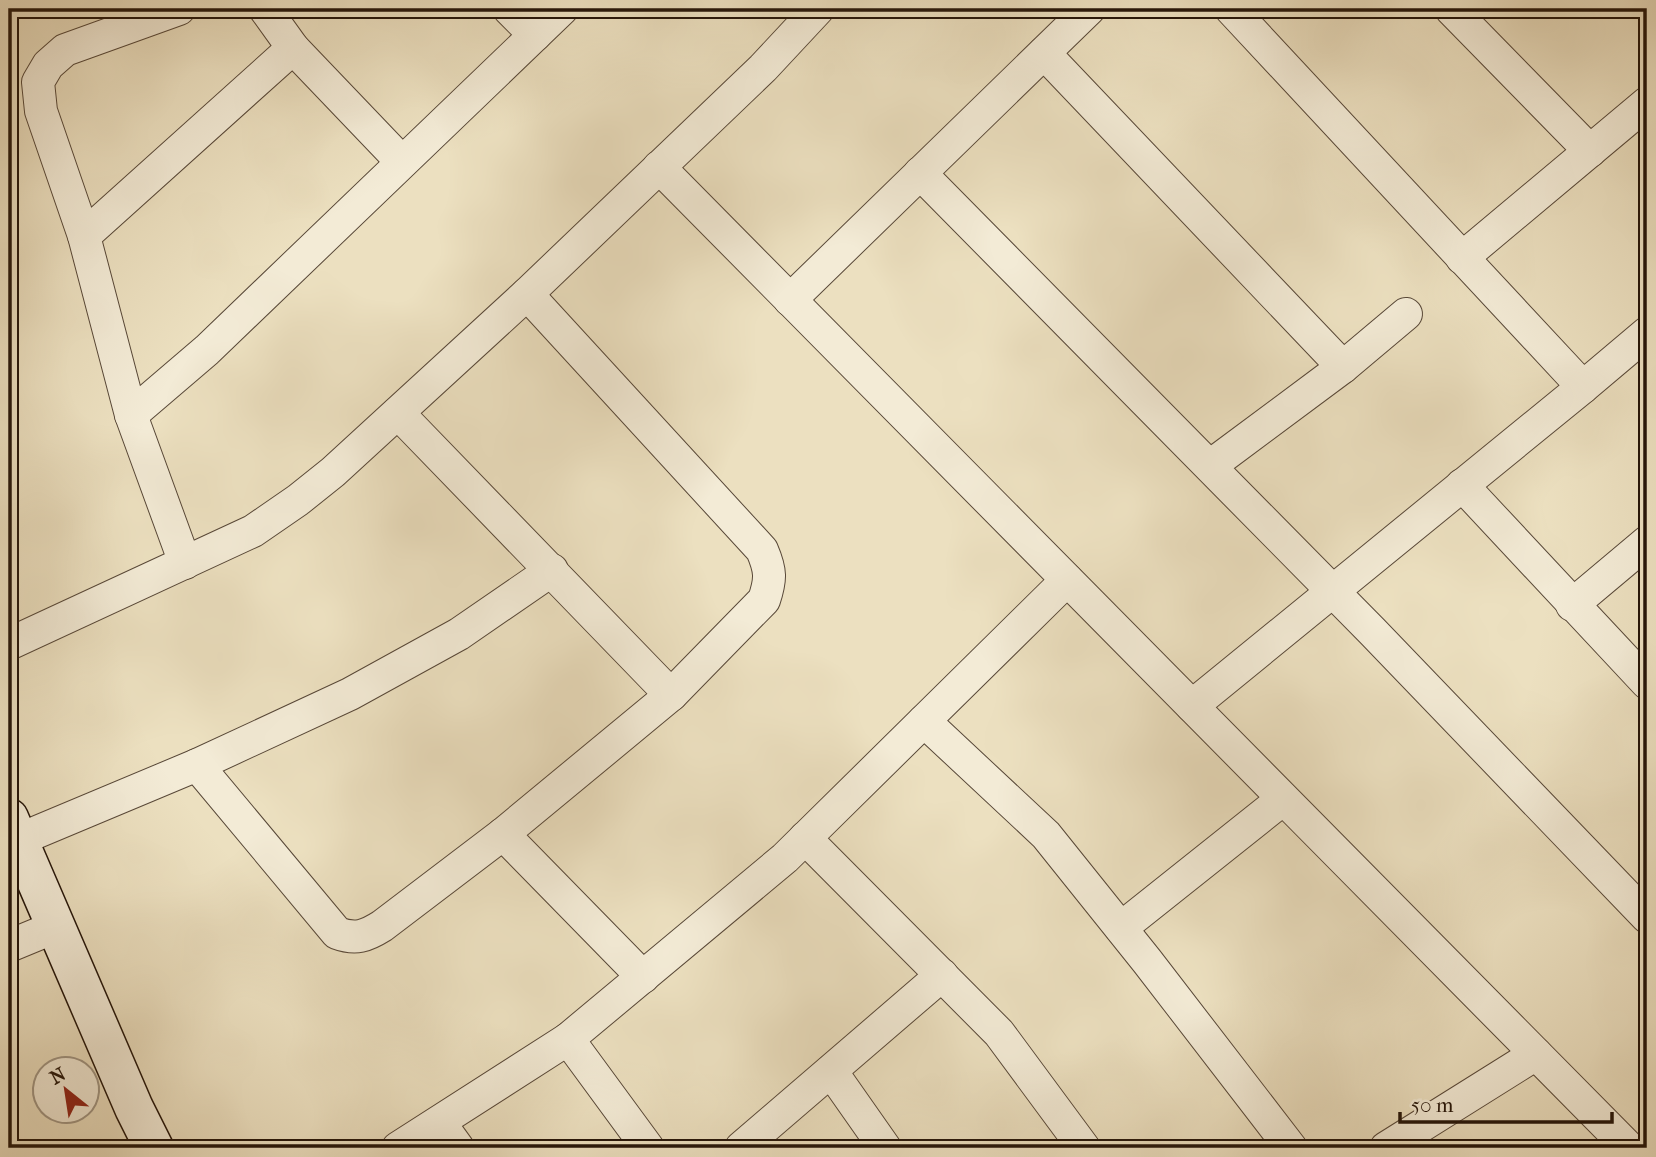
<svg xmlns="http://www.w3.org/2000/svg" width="1656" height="1157" viewBox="0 0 1656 1157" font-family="'IM FELL French Canon',serif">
<rect width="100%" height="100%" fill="#ece0c0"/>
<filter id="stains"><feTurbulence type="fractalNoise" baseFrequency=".00286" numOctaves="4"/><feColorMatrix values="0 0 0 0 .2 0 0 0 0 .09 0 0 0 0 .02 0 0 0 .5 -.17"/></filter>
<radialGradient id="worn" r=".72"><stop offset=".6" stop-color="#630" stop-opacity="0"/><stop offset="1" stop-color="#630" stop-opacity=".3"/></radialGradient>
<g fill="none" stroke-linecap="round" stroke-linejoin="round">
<g stroke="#584838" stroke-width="34">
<g id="street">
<path d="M179,9l-114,41 -17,15 -10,17 3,29 43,125 209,-188"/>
<path d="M265,9l28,39 109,114"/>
<path d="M509,9l26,26"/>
<path d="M1231,9l352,378 64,-54"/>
<path d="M1451,9l139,142"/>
<path d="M1044,53l299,314 -133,99"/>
<path d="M659,167l970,981"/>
<path d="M920,173l452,458 275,286"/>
<path d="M84,236l47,179 54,148"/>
<path d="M1462,258l185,-155"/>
<path d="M790,300l299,-291"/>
<path d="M1343,367l63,-53"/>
<path d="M398,413l273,282 93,-95c7,-21 7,-29 -2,-50l-235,-256"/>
<path d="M131,415l76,-65 355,-341"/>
<path d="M1462,485l185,198"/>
<path d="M1572,605l75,-63"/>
<path d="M9,644l244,-113 45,-31 35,-28 194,-178 236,-226 55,-59"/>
<path d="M1192,706l391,-319"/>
<path d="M924,721l122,114 101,126 144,187"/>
<path d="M197,765l140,168c19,7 29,3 45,-7l121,-92 168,-139"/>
<path d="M503,834l140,143"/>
<path d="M805,838l194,195 85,115"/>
<path d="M18,840l179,-75 153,-71 109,-60 93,-64"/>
<path d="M1121,928l162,-129"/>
<path d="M9,946l46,-19"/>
<path d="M568,1039l80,109"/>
<path d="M831,1071l54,77"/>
<path d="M440,1123l18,25"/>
<path d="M398,1148l170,-109 217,-181 282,-278"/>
<path d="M741,1148l201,-173"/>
<path d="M1386,1148l150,-94"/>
</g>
</g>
<g stroke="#26160a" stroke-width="41">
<path id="secondary" d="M9,818l125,290 20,40"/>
</g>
<use href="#street" stroke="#f3ebd6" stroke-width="32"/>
<use href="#secondary" stroke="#f3ebd6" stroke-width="38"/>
</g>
<rect width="1656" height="1157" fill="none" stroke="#ece0c0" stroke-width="35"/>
<rect x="10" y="10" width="1635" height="1136" fill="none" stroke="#26160a" stroke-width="3.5"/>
<rect x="18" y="18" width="1621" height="1122" fill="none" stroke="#26160a" stroke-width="2"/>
<g transform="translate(66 1090) rotate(330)"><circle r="33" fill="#f3ebd6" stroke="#a19684" stroke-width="2"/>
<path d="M0-5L12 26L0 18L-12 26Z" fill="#8f2418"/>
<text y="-10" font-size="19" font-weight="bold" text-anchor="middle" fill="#26160a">N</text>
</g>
<path d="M1400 1112v10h212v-10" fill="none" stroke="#26160a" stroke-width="3.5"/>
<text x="1411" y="1112" font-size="21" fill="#26160a" stroke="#f3ebd6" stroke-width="5" paint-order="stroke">50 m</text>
<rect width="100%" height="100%" filter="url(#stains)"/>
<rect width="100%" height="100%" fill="url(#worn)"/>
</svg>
